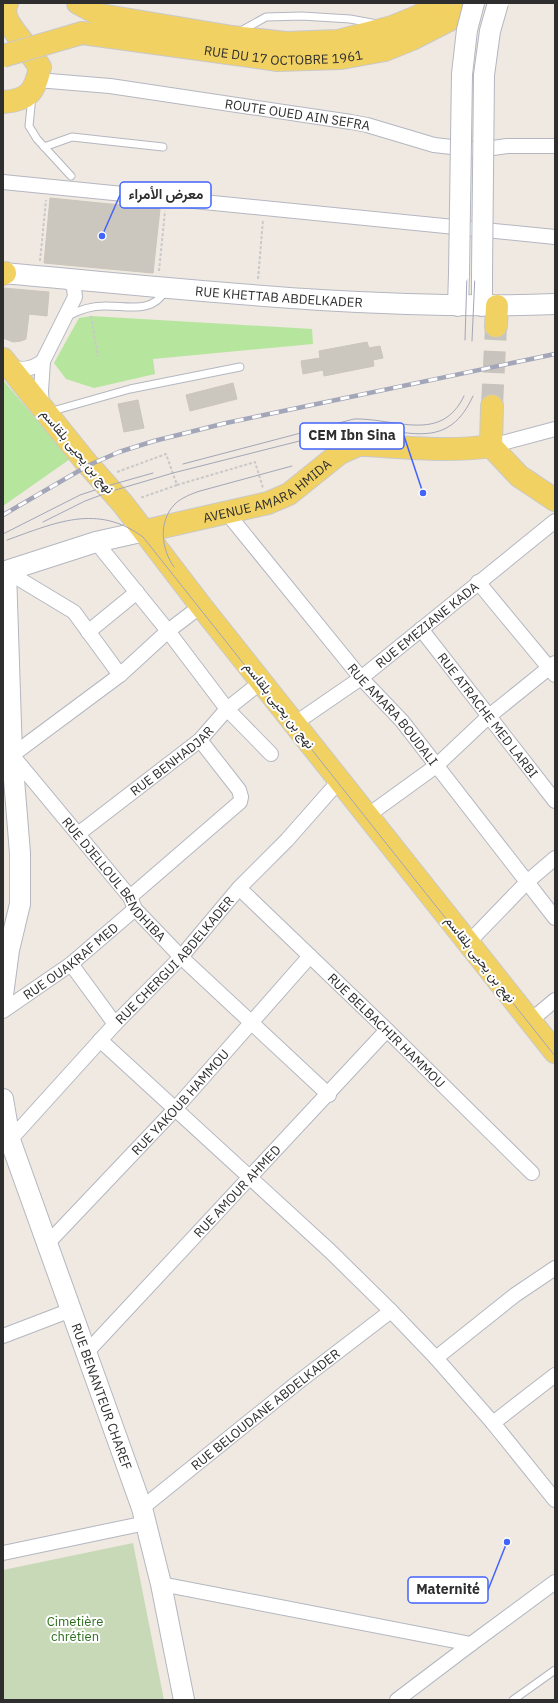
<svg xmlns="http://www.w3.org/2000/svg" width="558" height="1703" viewBox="0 0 558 1703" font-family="'IBM Plex Sans',Vazirmatn,sans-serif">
<rect width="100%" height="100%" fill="#efe9e1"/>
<g fill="#b6e59e">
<path d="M91,316l221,13 1,15 -160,15 2,15 -61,14 -28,-9 -12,-16 25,-45z"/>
<path d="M3,380l67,79 -67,47z"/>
</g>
<path fill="#c8d9b8" d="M133,1543l31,157h-161v-130z"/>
<g fill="#cbc7bf" stroke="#cbc5ba">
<path d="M50,198l110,11 -7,64 -109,-10z"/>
<path d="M3,288l46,4 -2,24 -18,-2 -3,25 -5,2 -8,1 -10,-4z"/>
<path d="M367,342l2,6 11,-2 3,12 -10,2 1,6 -50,10 -1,-6 -20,4 -2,-13 19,-3 -1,-7z"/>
<path d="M233,383l4,16 -47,12 -4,-16z"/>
<path d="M138,400l6,28 -20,4 -6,-28z"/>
</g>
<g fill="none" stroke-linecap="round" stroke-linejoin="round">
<path stroke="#c8c4bd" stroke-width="22" stroke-dasharray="22 11" stroke-linecap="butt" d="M492,406l4,-80"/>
<g stroke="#b4b7c1" stroke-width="9">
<g id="service">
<path d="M239,32l27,-15 36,-1 48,3 27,5"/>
<path d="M32,96l-3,30 8,13 34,37"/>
<path d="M44,147l28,-10 91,10"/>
<path d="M68,316c11,-6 23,-10 36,-10 21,-1 49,9 61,-16"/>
<path d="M49,412l81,-23 110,-22"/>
<path d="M513,1700l42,-30"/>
</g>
</g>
<g stroke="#b4b7c1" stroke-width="16">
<g id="minor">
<path id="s1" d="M37,80l73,6 241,36 16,3 67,20 45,5 28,-4h48"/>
<path d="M3,182l552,55"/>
<path d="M8,366c13,5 24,4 35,-5"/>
<path d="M42,407l-1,-16 2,-30 32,-64 -1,-9 -5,-9"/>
<path d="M491,446l64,-17"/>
<path id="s2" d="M227,513l134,165 41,43 153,197"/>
<path d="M96,542l72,89 59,78 44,45"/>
<path d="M3,572l3,-1 68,41 46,63"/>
<path d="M478,582l77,93"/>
<path id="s3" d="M421,629l134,172"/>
<path d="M88,632l49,-40"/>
<path id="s4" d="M294,724l67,-46 194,-157"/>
<path id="s5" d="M12,755l118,142 5,12 46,48 148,138"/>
<path d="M7,759l113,-84 48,-44 33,-25"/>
<path d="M367,816l69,-50 52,-49 67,-54"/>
<path id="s6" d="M78,834l122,-94 27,-31 34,-27"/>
<path id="s7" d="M239,888l148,142 145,143"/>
<path d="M130,897l110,-95 1,-5 -2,-7 -39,-50"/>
<path d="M468,943l59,-61 28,-24"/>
<path d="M71,964l44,60"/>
<path id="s8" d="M3,1011l68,-47 64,-55"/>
<path d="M530,1021l25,-21"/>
<path d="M100,1040l230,211 61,60 45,47 57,65 62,77"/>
<path id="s9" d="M10,1140l105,-116 66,-67 58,-69 48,-48 52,-59"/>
<path id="s10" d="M46,1245l130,-137 134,-152"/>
<path d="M3,1336l68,-26"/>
<path id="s11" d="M87,1352l300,-322"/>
<path d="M436,1358l79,-63 40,-27"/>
<path d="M493,1423l62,-48"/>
<path id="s12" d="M142,1508l155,-125 94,-72"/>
<path d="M3,1553l143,-30"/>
<path d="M161,1584l310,60"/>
<path d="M397,1700l74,-56 84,-62"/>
</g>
</g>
<g stroke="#b4b7c1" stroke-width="22">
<g id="secondary">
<path id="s13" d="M3,273c183,16 368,38 552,31"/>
<path d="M458,306l1,-32"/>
<path d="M482,306v-32"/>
<path d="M3,995l6,-45 11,-46v-51l-8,-98 -6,-184 90,-29 49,-11"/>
<path id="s14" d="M3,1099l7,41 132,368 19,76 23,116"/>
</g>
</g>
<g stroke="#c9c9c9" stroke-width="24">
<g id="primary">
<path d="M78,3l22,12 132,22 54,6 52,-2 54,-14 27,-11 22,-13"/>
<path id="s15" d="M82,33l196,27 63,-2 44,-8 27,-11 41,-21 20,-15"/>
<path d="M3,102c26,-2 32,-10 37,-35 -6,-8 -12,-17 -18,-26 -7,-10 -22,-24 -15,-38"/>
<path d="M3,274l2,-1"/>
<path d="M496,326l1,-20"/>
<path d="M3,359l82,102 38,43 78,102 354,446"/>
<path d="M491,446l1,-40"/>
<path id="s16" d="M145,531l123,-28 21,-9 51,-41 18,-8h10c41,3 82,7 123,1l28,30 36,24"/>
</g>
</g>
<g stroke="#c9c9c9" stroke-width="2" stroke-dasharray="3 2" stroke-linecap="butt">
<path d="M40,261l6,-61"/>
<path d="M159,271l6,-60"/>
<path d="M258,279l5,-59"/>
<path d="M91,316l7,41"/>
<path d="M117,472l49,-18 11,31 -37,13"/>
<path d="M177,485l78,-23 8,26"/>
</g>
<use href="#service" stroke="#fff" stroke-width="7"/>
<use href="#minor" stroke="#fff" stroke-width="14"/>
<use href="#secondary" stroke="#fff" stroke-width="20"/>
<use href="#primary" stroke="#f2d163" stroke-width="22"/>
<g stroke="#a3a6b8" stroke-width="1">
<path d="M465,340l2,-66 4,-225 4,-21 8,-25"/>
<path d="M472,341l3,-67 1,-202 2,-23 12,-46"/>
<path d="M183,464l171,-45c42,-1 87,25 110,-23"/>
<path d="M43,522l42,-21 27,-10 61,-18 170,-43c8,-1 16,-3 24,-2 46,4 82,21 106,-32"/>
<path d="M3,534l77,-39 27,-9 46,-13"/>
<path d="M7,540c48,-17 90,-37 136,-3l412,519"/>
<path d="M174,567c-13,-18 -16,-46 1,-63 6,-6 16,-10 25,-13l92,-25"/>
</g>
<g stroke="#a3a6b8" stroke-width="4.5">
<path id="rail" d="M3,515l86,-50 30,-13 35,-11 72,-18 329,-69"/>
</g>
<use href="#rail" stroke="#fff" stroke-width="3" stroke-dasharray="9" stroke-linecap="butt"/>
<g stroke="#b4b7c1" stroke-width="22" stroke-linecap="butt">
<g id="secondary-bridge">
<path d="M459,274l3,-200 5,-44 7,-27"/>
<path d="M482,274l2,-199 6,-44 8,-28"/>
</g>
</g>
<g stroke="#c9c9c9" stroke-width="24" stroke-linecap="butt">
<path id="primary-bridge" d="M3,56l79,-23"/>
</g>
<use href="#secondary-bridge" stroke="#fff" stroke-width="20"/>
<use href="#primary-bridge" stroke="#f2d163" stroke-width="22"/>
</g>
<g text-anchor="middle" stroke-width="4" stroke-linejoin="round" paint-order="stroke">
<g font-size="13" fill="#2e2e2e" stroke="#fff">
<text dy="5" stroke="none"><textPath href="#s15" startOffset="203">RUE DU 17 OCTOBRE 1961</textPath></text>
<text dy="5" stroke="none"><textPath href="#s1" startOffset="263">ROUTE OUED AIN SEFRA</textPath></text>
<text dy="5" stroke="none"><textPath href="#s13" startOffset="277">RUE KHETTAB ABDELKADER</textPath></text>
<text transform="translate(78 451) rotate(50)" y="5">نهج بن يحيى بلقاسم</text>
<text dy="5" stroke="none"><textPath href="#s16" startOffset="130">AVENUE AMARA HMIDA</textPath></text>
<text dy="5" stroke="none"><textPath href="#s4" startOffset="166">RUE EMEZIANE KADA</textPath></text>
<text transform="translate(280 705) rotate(52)" y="5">نهج بن يحيى بلقاسم</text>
<text dy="5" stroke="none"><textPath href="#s2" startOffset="261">RUE AMARA BOUDALI</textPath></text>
<text dy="5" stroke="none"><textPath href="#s3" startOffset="109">RUE ATRACHE MED LARBI</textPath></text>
<text dy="5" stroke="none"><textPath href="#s6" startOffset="119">RUE BENHADJAR</textPath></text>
<text dy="5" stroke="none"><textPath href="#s5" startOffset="161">RUE DJELLOUL BENDHIBA</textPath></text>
<text transform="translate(481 959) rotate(52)" y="5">نهج بن يحيى بلقاسم</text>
<text dy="5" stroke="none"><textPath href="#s9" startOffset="244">RUE CHERGUI ABDELKADER</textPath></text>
<text dy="5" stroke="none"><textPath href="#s8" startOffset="84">RUE OUAKRAF MED</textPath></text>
<text dy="5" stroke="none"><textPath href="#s7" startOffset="205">RUE BELBACHIR HAMMOU</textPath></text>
<text dy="5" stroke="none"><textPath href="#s10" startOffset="196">RUE YAKOUB HAMMOU</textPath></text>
<text dy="5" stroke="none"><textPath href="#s11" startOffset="220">RUE AMOUR AHMED</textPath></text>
<text dy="5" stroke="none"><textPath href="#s14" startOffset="314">RUE BENANTEUR CHAREF</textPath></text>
<text dy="5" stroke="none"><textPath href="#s12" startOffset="158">RUE BELOUDANE ABDELKADER</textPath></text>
</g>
<g font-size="13" fill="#2c6e1b" stroke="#fff">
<text x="75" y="1626">Cimetière<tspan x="75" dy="15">chrétien</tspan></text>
</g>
</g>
<path fill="none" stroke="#4264fb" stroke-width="1.5" d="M102 236L120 195M423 493L404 436M507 1542L488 1590"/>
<g fill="#4264fb" stroke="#fff" stroke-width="1.5">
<circle cx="102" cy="236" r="4"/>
<circle cx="423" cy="493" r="4"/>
<circle cx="507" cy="1542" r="4"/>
</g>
<g fill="#fff" stroke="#4264fb" stroke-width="1.5">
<rect x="120" y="182" width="91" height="26" rx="4"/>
<rect x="300" y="423" width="104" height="26" rx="4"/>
<rect x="408" y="1577" width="80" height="26" rx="4"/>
</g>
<g font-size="14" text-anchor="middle" font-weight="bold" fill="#2e2e2e">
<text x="166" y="199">معرض الأمراء</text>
<text x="352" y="440">CEM Ibn Sina</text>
<text x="448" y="1594">Maternité</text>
</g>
<rect width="558" height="1703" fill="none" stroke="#2e2e2e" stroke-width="8"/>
</svg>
